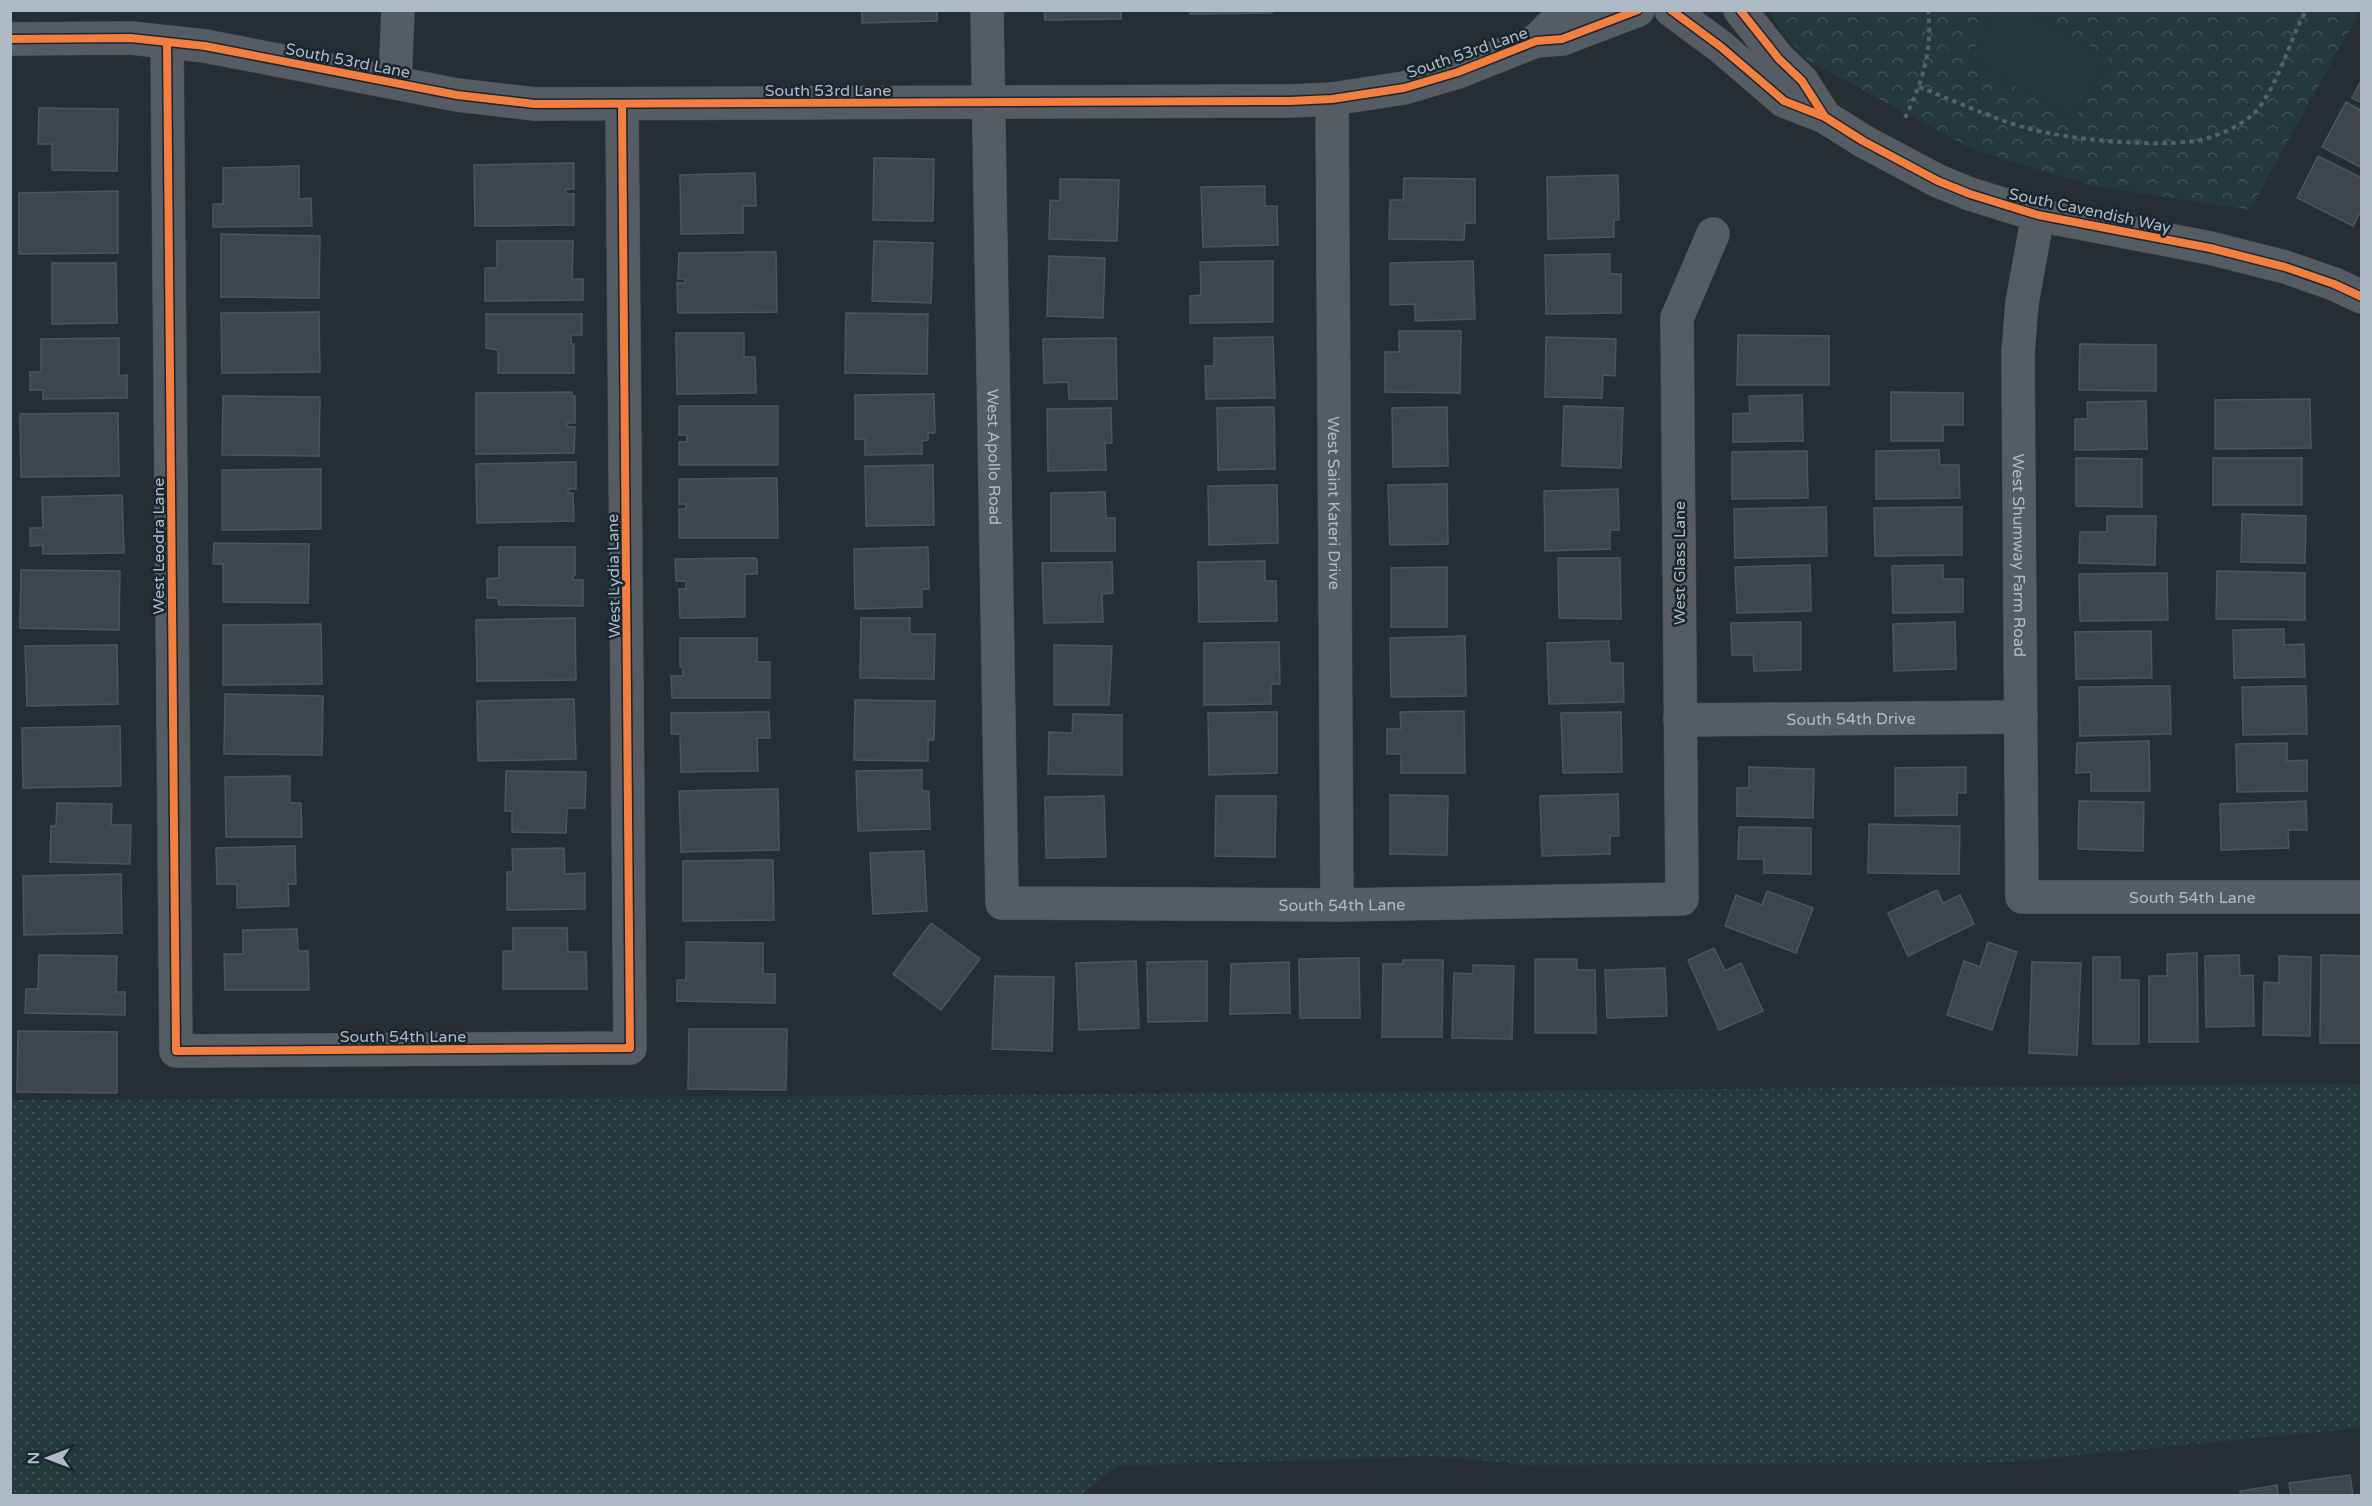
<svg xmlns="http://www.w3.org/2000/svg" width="2372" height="1506" viewBox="0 0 2372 1506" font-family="'Varela Round',sans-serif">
<defs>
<pattern id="grass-dots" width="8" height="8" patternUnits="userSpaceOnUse" patternTransform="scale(1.5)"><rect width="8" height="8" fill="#23393a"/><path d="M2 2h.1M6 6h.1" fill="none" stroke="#405455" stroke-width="1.8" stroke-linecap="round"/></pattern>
<pattern id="park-crowns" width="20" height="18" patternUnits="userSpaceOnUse" patternTransform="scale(1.5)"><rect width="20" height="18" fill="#23393a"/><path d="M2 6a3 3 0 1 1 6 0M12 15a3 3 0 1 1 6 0" fill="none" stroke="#405455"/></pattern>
</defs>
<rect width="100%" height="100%" fill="#262e34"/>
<path fill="url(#grass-dots)" d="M2361,1084v344l-364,35 -471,2 -92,-9 -316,10 -39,30 -1068,-1v-395l809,-4z"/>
<path fill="url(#park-crowns)" d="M1770,11h590l-110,199 -158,-24 -118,-36 -167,-90 -28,-31z"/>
<path fill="#23393a" d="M1996,10l33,1 81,46 -36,63 -105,-62z"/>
<g fill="#3e454b" stroke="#4d565c" stroke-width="1.5">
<path d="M862,10h75v11l-75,2z"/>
<path d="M1044,10h77v9l-76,1z"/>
<path d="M1190,10h82v3l-82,1z"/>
<path d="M2362,79v24l-10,-5z"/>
<path d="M2346,102l16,9v57l-40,-21z"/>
<path d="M39,108l79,1 -1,62 -65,-1v-26h-14z"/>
<path d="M2318,156l44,22v37l-3,-1 -6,12 -56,-28z"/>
<path d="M874,158l60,1 -1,62 -60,-1z"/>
<path d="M574,163v26h-8v5h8v31l-99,1 -1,-61z"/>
<path d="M299,166v33l12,-1 1,28 -99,1v-23h10v-36z"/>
<path d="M755,173l1,33h-13v27l-62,1 -1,-59z"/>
<path d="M1618,175l1,45h-5v17l-66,2 -1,-62z"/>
<path d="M1404,178l71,1v44h-10l-1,17 -75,-1 1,-39h13z"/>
<path d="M1060,179l59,1 -2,61 -68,-2 1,-39 10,1z"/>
<path d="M1265,186v20h12l1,39 -75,2 -2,-60z"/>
<path d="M118,191v62l-99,1v-61z"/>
<path d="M221,234l99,2 -1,62 -98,-1z"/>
<path d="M497,241h76l-1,38h11v21l-98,1v-33h12z"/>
<path d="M874,241l59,2 -2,60 -59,-2z"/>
<path d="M776,252l1,60 -99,1 -1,-30h8v-4h-7l1,-26z"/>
<path d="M1610,254v20h11v39l-75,1 -1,-59z"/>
<path d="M1049,256l56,2 -2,60 -56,-2z"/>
<path d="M1273,261v61l-83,1v-27l11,-1 -1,-33z"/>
<path d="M1473,261l2,58 -60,2v-17l-25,1v-42z"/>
<path d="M52,263h64l1,60 -65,1z"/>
<path d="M319,312l1,60 -98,1 -1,-60z"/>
<path d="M846,313l82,1 -1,60 -82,-1z"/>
<path d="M486,314h96v21h-11v9h3v29h-76v-23l-12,-2z"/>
<path d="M1399,331h62l-1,62 -75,-1v-40h14z"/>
<path d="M676,333h68v24h11l1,36 -79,1z"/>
<path d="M1738,335l91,1v49h-92z"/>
<path d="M1273,337l2,61 -69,1 -1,-33h9v-28z"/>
<path d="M1546,337l70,2 -1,37 -12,-1 -1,23 -57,-1z"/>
<path d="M119,338v38l8,-1v23l-84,1v-9h-13v-18h11v-33z"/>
<path d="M1116,338l1,61h-48l-1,-17 -24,1 -1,-44z"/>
<path d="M2080,344l76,1v46l-77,-1z"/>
<path d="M572,392v4h3v27h-8v4h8l-1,26 -98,1v-61z"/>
<path d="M1891,392l72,1v32h-20v16h-52z"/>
<path d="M934,394l1,39h-7v7l-6,1v13l-57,1v-16h-10v-44z"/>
<path d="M1802,395l1,46 -70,1v-28l17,-1 -1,-17z"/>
<path d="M223,396l97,1 -1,59 -97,-1z"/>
<path d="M2310,399l1,49 -96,1v-49z"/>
<path d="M2146,401l1,48 -72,1v-31h13l-1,-17z"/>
<path d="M679,406h99v59h-99v-23h8v-7h-8z"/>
<path d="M1564,406l59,2 -2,60 -59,-2z"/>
<path d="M1274,407l1,62 -57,1 -1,-62z"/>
<path d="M1447,407l1,59 -55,1 -1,-59z"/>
<path d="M1111,408l1,35h-7l1,27 -58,1 -1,-62z"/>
<path d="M118,413l1,63 -98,1 -1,-63z"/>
<path d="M1939,450l1,15h19l1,33 -84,1v-48z"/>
<path d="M1807,451l1,47 -76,1v-47z"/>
<path d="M2076,458l66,1v48l-66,-1z"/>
<rect x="2213" y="458" width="89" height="47"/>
<path d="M576,462v27h-8v4h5l1,28 -97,2 -1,-59z"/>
<path d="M933,465l1,60 -68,1 -1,-60z"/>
<path d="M321,469v60l-99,1v-60z"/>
<path d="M777,478l1,60h-99v-29h7v-5h-7v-25z"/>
<path d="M1447,484l1,60 -58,1 -2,-60z"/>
<path d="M1277,485l1,58 -69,2 -1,-59z"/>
<path d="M1618,489l1,41h-9v19l-65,2 -1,-60z"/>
<path d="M1105,492l1,26h9v33h-64v-58z"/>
<path d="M122,495l2,58 -81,1v-9l-13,1v-18h13l-1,-31z"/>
<path d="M1826,507l1,49 -92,2 -1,-49z"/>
<path d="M1962,507v48l-87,1 -1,-48z"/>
<path d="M2242,514l64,2 -1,47 -64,-1z"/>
<path d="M2107,516h49l-1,49 -76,-2 1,-31h27z"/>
<path d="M214,543l95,1 -1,59 -85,-1v-38h-10z"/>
<path d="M499,547h76v28h-2v5h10v26l-84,-1 -1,-7h-11v-19l12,-1z"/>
<path d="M928,547l1,42h-7v18l-67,2 -1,-60z"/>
<path d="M755,558l2,1v15h-12v43l-65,1 -1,-29h7v-8h-10l-1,-22z"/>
<path d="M1558,558h62l1,61 -62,-1z"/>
<path d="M1265,561v20h11l1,40 -78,1 -1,-60z"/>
<path d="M1112,562l1,31 -11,1 1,28 -59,1 -2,-60z"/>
<path d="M1810,565l1,46 -74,2 -2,-46z"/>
<path d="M1943,565v14h20v33l-70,1 -1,-47z"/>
<path d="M1447,567v60h-56v-59z"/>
<path d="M21,570l99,1 -1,59 -99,-2z"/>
<path d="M2217,571l88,2v47l-89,-1z"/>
<path d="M2167,573l1,47 -88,1 -1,-47z"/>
<path d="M575,618l1,62 -99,1 -1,-61z"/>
<path d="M861,618h49v16h25l-1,45 -74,-1z"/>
<path d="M1801,622v48l-47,1 -1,-16h-21l-1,-32z"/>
<path d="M1955,622l1,47 -62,2 -1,-47z"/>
<path d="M321,624l1,60 -99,1v-60z"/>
<path d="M2284,629v16l20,-1 1,33 -71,1 -1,-48z"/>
<path d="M2151,631l1,47 -76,1 -1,-47z"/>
<path d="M1465,636l1,60 -75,1 -1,-59z"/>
<path d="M680,638h77v24h13v36h-98l-1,-22h12v-9h-3z"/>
<path d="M1609,641l1,22h13l1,39 -75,2 -2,-61z"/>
<path d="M1279,642l1,42h-9v20l-67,1v-62z"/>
<path d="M117,645l1,59 -91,2 -2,-60z"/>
<path d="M1054,645l58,1 -3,59h-55z"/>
<path d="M2170,686l1,48 -91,2 -1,-49z"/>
<path d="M2306,686l1,48 -64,1 -1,-48z"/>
<path d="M225,694l98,2 -1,59 -98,-1z"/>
<path d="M574,699l2,60 -98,2 -1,-60z"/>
<path d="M855,700l80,1 -1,39h-6v21l-74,-1z"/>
<path d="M1464,711l1,62h-64v-19h-14v-25h14l-1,-17z"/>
<path d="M769,712l1,26h-13l1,33 -77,1 -1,-38h-9v-21z"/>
<path d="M1277,712v61l-68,2 -1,-62z"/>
<path d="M1621,712l1,60 -59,1 -2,-60z"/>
<path d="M1073,714l49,1v60l-74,-1 1,-42 23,1z"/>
<path d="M120,726l1,60 -98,2 -1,-60z"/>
<path d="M2149,741l1,50h-59v-19l-15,1 1,-30z"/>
<path d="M2287,743v18l20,-1v31l-70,1 -1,-48z"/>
<path d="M1749,767l65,2 -1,49 -76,-2v-28h12z"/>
<path d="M1966,767v26h-9v22l-62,1v-48z"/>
<path d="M922,770v21h7l1,38 -72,2 -2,-60z"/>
<path d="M506,771l80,1 -1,36h-18l-1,25 -54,-1v-21h-7z"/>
<path d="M290,776v27h11l1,34h-76l-1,-60z"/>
<path d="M778,789l1,61 -98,2 -2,-61z"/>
<path d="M1618,794l1,42h-9v18l-68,2 -2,-60z"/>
<path d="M1390,795l58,1 -1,59 -57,-1z"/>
<path d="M1104,796l2,61 -60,1 -1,-61z"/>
<path d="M1216,796h60l-1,61 -60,-1z"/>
<path d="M2079,801l65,1 -1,49 -65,-2z"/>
<path d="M2306,801l1,29h-19l1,18 -68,2 -1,-46z"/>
<path d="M57,803l55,1 -1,21h20l-1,39 -80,-2 1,-36h5z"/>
<path d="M1869,824l91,2 -1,48 -91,-1z"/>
<path d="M1739,827l72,1v46l-47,-1v-14h-26z"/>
<path d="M295,846l1,38h-8l1,22 -52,2v-24h-20l-1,-36z"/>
<path d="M564,848l1,26 20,-1v36l-78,1v-38h6l-1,-23z"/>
<path d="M924,851l3,60 -54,3 -3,-61z"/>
<path d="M773,860l1,60 -91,1v-60z"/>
<path d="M121,874l1,59 -98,2 -1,-59z"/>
<path d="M1937,890l6,13 17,-8 14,29 -66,32 -20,-43z"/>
<path d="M1767,891l46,17 -17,45 -71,-27 11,-31 26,10z"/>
<path d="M931,923l49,36 -39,51 -48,-36z"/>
<path d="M513,928h54l1,24h18l1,37h-84v-38h10z"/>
<path d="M297,929l1,22h10l1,39h-84l-1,-36h19v-24z"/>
<path d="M686,942l77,1v31h12v29l-98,-2v-21h9z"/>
<path d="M1988,942l29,10 -25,78 -45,-15 17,-54 16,6z"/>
<path d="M1714,948l11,23 16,-8 22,48 -44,19 -31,-70z"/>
<path d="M2197,953l1,89h-49v-66h18v-22z"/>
<path d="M39,955l78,1 -1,36h9v23l-100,-2 1,-24h12z"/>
<path d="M2239,955l1,21 13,-1 1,51 -48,1 -1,-71z"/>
<path d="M2321,955l41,1v87h-42z"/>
<path d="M2279,956l32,1 -1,79 -47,-1 1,-53 15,1z"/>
<path d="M2093,957h27v23h19v64h-46z"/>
<path d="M1359,958l1,60h-60l-1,-59z"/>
<path d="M1535,959h42v11h18l1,63h-61z"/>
<path d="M1403,960h40l-1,77h-60l1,-73h20z"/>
<path d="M1136,961l3,67 -60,2 -3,-67z"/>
<path d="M1207,961v60l-59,1 -1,-60z"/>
<path d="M1289,962l1,51 -60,1 1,-50z"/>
<path d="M2032,962l49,1 -4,92 -48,-2z"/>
<path d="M1473,965l41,1 -2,73 -60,-1 2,-65 19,1z"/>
<path d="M1665,968l2,48 -60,2 -2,-48z"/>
<path d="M995,976l59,1 -2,74 -60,-2z"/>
<path d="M689,1029h98l-1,61 -98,-1z"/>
<path d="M18,1031l99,1v61l-100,-1z"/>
<path d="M2350,1475l3,21h-62l-2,-13z"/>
<path d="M2277,1485l1,11h-37l-1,-5z"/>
</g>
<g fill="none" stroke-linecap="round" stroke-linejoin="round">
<g stroke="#444a4f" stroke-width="34">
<g id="minor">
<path id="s1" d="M987,10l15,893 335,2 345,-6 -5,-581 36,-84"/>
<path d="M1671,10l50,37 63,54 41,16 38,24 75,40 32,13 68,21 172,33 75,19 49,17 28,13"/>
<path d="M1740,10l39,49 23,22 23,36"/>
<path d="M10,39l121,-1 74,8 252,49 78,9 755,-3 42,-2 72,-11 54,-16 78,-31 26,-2 76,-29"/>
<path d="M1536,41l31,-31"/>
<path d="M167,42l9,1009 454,-3 -8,-944"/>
<path d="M395,83l3,-73"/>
<path id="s2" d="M1332,99l5,806"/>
<path id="s3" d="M2038,215l-16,88 -4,50 4,544h340"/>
<path id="s4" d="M1680,720l341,-3"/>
</g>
</g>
<g stroke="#586066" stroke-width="4" stroke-dasharray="4.5 4.5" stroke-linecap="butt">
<path d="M1919,87c37,14 73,32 111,42 45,11 119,18 164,12 19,-2 52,-17 64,-32 22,-29 31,-67 48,-99"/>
<path d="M1905,118c17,-36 28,-67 23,-108"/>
</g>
<use href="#minor" stroke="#565c63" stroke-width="33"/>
<g stroke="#19252f" stroke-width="11">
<g id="cycleway">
<path d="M1671,10l50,37 63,54 41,16 38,24 75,40 32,13 68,21 172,33 75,19 49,17 28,13"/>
<path d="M1740,10l39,49 23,22 23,36"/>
<path d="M10,39l121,-1 74,8 252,49 78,9 755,-3 42,-2 72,-11 54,-16 78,-31 26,-2 76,-29"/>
<path d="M167,42l9,1009 454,-3 -8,-944"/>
</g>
</g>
<use href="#cycleway" stroke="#f27e40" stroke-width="8"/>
</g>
<g text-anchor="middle" stroke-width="5" stroke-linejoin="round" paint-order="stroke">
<g font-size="16" fill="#aebbc7" stroke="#19252f">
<text transform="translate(1467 52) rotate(-19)" y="6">South 53rd Lane</text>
<text transform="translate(348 60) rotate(11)" y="6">South 53rd Lane</text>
<text x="828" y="96">South 53rd Lane</text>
<text transform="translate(2090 210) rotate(12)" y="6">South Cavendish Way</text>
<text dy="6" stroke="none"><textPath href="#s1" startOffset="447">West Apollo Road</textPath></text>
<text dy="6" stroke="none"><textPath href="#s2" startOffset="404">West Saint Kateri Drive</textPath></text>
<text transform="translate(158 546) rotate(-90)" y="6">West Leodra Lane</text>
<text dy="6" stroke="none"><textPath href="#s3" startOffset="342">West Shumway Farm Road</textPath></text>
<text transform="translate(1679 563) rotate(-90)" y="6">West Glass Lane</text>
<text transform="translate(613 576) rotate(-91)" y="6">West Lydia Lane</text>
<text dy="6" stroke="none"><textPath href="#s4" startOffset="171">South 54th Drive</textPath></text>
<text dy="6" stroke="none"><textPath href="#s3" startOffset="854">South 54th Lane</textPath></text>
<text dy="6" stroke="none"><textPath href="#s1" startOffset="1233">South 54th Lane</textPath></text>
<text x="403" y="1042">South 54th Lane</text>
</g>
</g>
<rect width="2372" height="1506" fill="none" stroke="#aebbc7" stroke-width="24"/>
<g transform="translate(48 1458) rotate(270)" stroke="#19252f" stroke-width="4.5" paint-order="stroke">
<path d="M0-4.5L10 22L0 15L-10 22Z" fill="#aebbc7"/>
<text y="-9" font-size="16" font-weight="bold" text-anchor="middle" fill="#aebbc7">N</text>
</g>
</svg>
